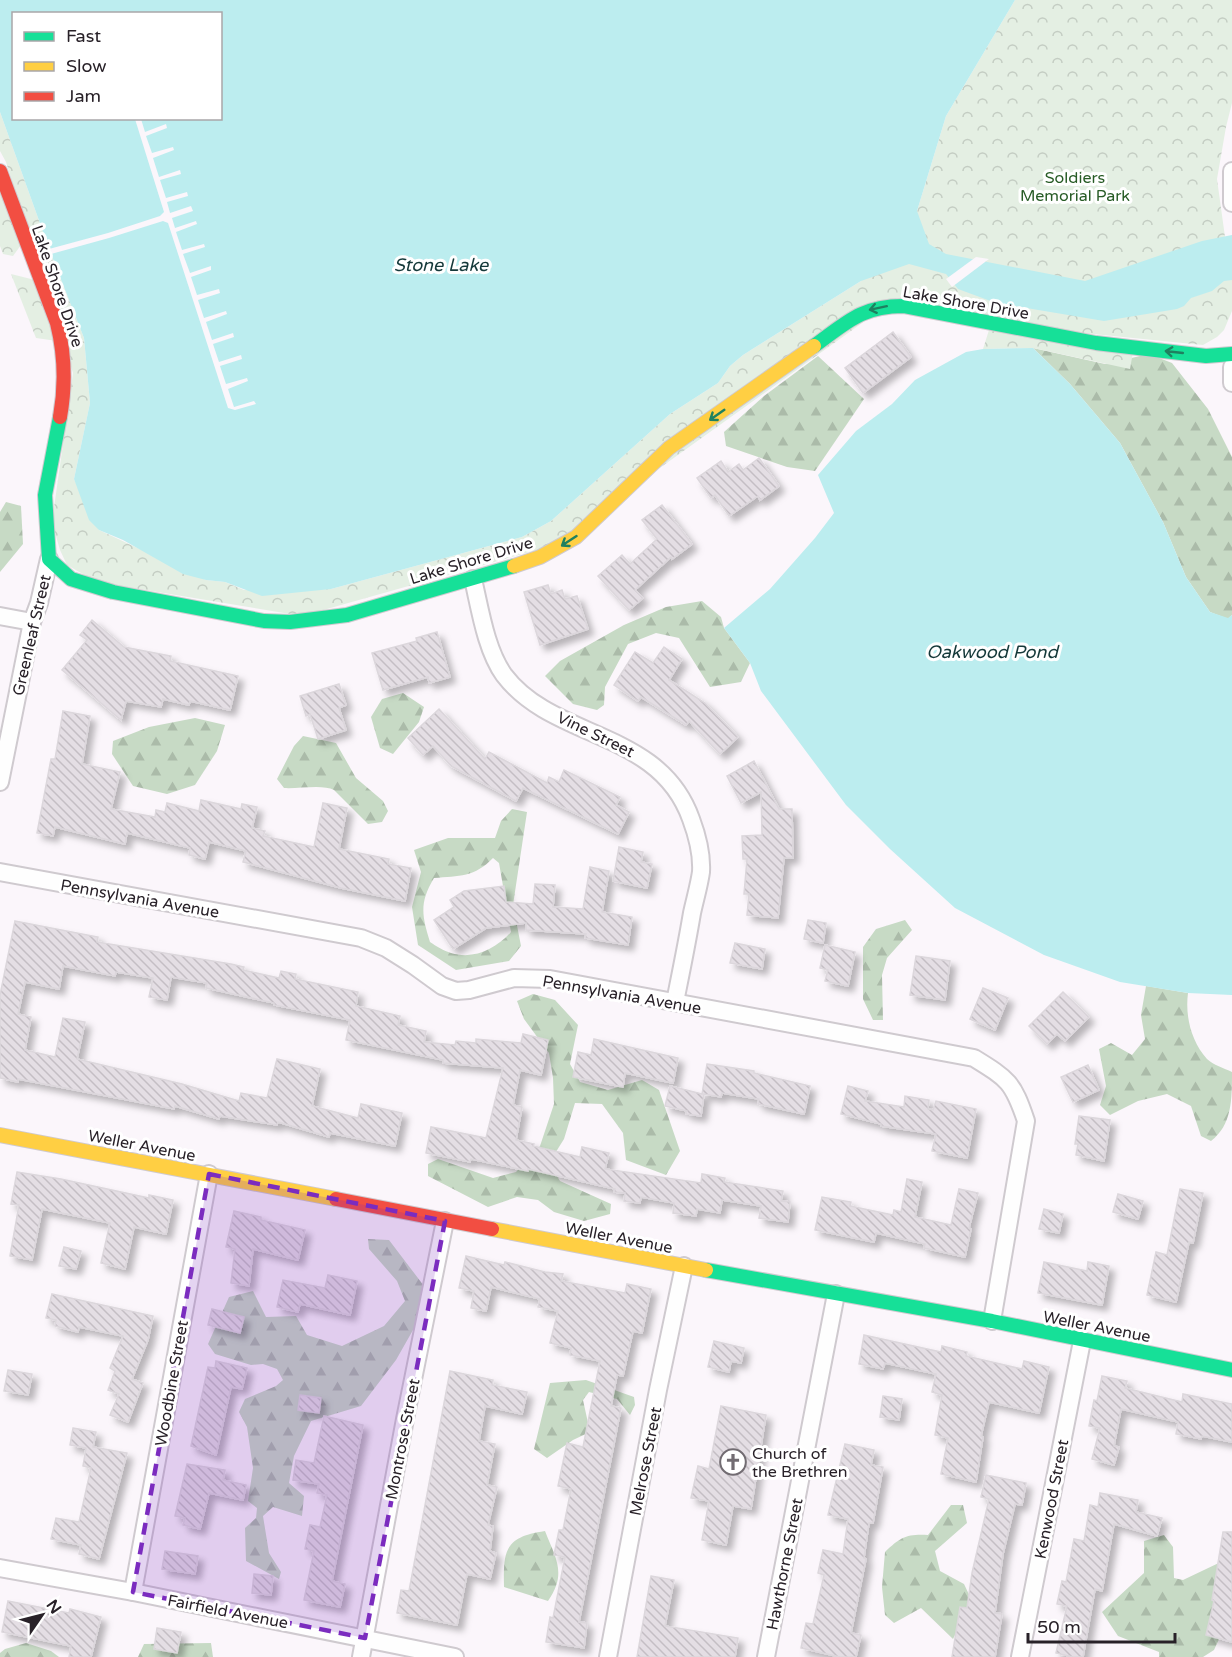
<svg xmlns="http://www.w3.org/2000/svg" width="1232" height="1657" viewBox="0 0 1232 1657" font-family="'Varela Round',sans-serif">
<defs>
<pattern id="forest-firs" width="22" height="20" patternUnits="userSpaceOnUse" patternTransform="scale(1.5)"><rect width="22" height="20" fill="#c7dac5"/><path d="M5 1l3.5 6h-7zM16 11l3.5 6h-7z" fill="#abbba9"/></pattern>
<pattern id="park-crowns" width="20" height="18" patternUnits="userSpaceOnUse" patternTransform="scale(1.5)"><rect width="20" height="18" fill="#e4efe3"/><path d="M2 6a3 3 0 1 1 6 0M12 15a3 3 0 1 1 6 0" fill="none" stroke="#c4cdc3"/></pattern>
<pattern id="building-back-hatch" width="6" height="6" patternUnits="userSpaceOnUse" patternTransform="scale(1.5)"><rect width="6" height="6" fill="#e4dee4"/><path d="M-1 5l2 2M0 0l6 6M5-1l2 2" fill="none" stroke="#c4bec4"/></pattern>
<filter id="shadow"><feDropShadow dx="5.5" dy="5.5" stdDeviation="3" flood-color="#0004"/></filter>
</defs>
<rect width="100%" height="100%" fill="#fbf6fb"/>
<g fill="url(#forest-firs)" fill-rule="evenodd">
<path d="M1033,348l72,16 44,-10 23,9 36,46 24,48v158l-4,4 -18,-7 -24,-35 -23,-55 -43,-79 -50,-59z"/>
<path d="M818,356l46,43 -49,72 -28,-4 -61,-21 -2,-14 40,-36z"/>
<path d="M6,502l15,4 2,38 -23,28v-60z"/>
<path d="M702,601l19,16 3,11 26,35 -9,19 -31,5 -31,-49 -23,-5 -28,11 -23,43 -1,18 -7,5 -24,-6 -28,-28 15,-15 64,-36 42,-18z"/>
<path d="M403,693l21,14 -5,15 -26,32 -13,-6 -9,-31 11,-18z"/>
<path d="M195,718l30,7 -8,26 -22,34 -28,9 -34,-8 -21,-32 1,-13 36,-14z"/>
<path d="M303,736l33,7 20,35 27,23 5,10 -6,11 -14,2 -34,-34c-11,-6 -36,-1 -50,-2l-7,-9 17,-33z"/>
<path d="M512,809l15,3 -14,93 8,41 -12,15 -53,9 -38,-25 -6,-38 9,-35 -7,-22 34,-12h47l6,-17zM493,858l6,5 12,69c-15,17 -37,28 -60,21 -7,-2 -15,-7 -21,-11 -8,-26 -11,-39 4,-64 25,-2 41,-1 59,-20z"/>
<path d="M905,920l7,10 -25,28 -5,17 1,45h-10l-10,-21v-52l13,-18z"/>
<path d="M1146,986l42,7c-3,23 3,48 19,66 6,6 17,9 25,13 0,28 0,53 -21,69l-10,-5 -10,-30 -24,-12 -29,7 -28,14 -10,-10 6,-19 -7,-37 12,-6 21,12 13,-16 -4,-24z"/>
<path d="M533,994l22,6 23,25 -8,39 10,18 28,8 34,-10 17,10 21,61 -14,24 -40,-15 -3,-27 -21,-29 -27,-1 -11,36 -15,24 11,18 51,23 -1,10 -26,7 -30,-9 -16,-12 -21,-3 -29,10 -60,-31v-12l10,-5 55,19 23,-6 24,-26 14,-42 -1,-26 -4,-25 -25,-34 -7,-18z"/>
<path d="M368,1239l21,1 35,46 -7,37 -21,37 -35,46 -50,15 -17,35 -5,27 15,13 -2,20 -29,-9 -10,9 6,37 12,19 -2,7 -33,-18 -1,-33 11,-10 1,-10 -9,-7 5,-33 -6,-41 -8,-15 6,-13 31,-13 7,-6 -6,-11 -14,-5 -12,1 -36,-11 -7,-10 21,-47 24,-6 13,26 30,-1 11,19 35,11 42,-20 21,-25 -8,-20 -28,-32z"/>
<path d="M586,1380l48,17 1,8 -5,10 -13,-16 -28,-7 -6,8 7,32 -17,8 -26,18 -13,-9 16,-66z"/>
<path d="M951,1505h12l4,18 -32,28 5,20 24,13 8,17 -19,38 -32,-31 -27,15 -9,-8 -3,-28 3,-35c16,-15 21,-18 43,-17z"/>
<path d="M545,1531c11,28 22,43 3,70l-44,-14c-1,-37 1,-50 41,-56z"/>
<path d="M1164,1535l9,12 1,31 9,2 42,-20 7,51 -18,39 -11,7h-44v-5l-41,-16 -16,-24 42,-39v-32z"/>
<path d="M26,1643l25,8 8,6h-59v-4l5,-4z"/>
<path d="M211,1643l2,14h-75l6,-13z"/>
</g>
<g fill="url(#park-crowns)">
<path d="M1015,0h217v103l-6,24 -9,52 8,58 7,32v42l-8,19 -7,7 -14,8 -120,-12 -186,-35 -346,248 -249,70 -205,-34 -30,-17 -7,-15 -8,-28 21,-149 -67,-211 -6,-11v-39l51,142 33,84 6,65 -16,76 25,51 107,50 19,2 19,8 87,-1 191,-52 29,-16 119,-107 48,-31 12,-17 13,-11 118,-74 56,-70 29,-95z"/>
<path d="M0,189l21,56 -8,11 -10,-2 -3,-8z"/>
<path d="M11,274l24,6 22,61 -21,-3z"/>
<path d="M989,330l144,22 -3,17 -97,-21 -50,1z"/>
</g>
<g fill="#bcedef" fill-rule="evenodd">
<path d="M0,0h1015l-69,116 -29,95 12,33 17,10 139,27 117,-40 30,-6v45l-8,1 -12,10 -21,7 -7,8 -7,3 -73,12 -108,-18 -38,-14 -12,-15 -37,-10 -48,17 -118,74 -13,11 -12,17 -48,31 -119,107 -29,16 -191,52 -69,7 -37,-14 -19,-2 -23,-6 -60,-34 -24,-10 -10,-10 -15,-41 16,-76 -6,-65 -33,-84 -51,-142zM14,14h206v104h-206z"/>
<path d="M1033,348l37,36 50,59 43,79 23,55 24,35 18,6 4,-3v380l-44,-2 -68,-11 -76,-27 -89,-47 -65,-59 -44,-44 -85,-114 -11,-28 -26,-35 46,-39 45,-51 19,-25 -16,-38 38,-44 36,-27 23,-24 51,-28 17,-3z"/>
</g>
<g fill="#fbf6fb">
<path d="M135,119h6l4,13 21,-8 1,4 -21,8 6,17 21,-6 1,3 -21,8 6,19 21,-7 1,4 -21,6 6,18 21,-6 1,4 -21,6 3,11 21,-7 2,5 -21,7 3,10 21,-7 1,3 -21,8 6,18 22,-6 1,3 -22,7 7,19 21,-7v4l-20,7 6,18 22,-6 1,4 -22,7 6,18 22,-7 1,3 -21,8 6,18 21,-7 1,4 -21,7 6,18 22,-7 1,4 -22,7 6,18 21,-6 1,3 -20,8 6,18 20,-6 2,3 -21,6 -7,-2 -60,-185 -5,-2 -54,17 -58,16 -2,-5 59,-16 52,-17 4,-4z"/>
<path d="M976,257l13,2 -37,28 -6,-8z"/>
</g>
<g fill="url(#building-back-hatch)" stroke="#dcd7dc" stroke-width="1.5" filter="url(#shadow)">
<path d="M893,332l18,25 -48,36 -18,-25z"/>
<path d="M759,458l20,28 -19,14 -2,-4 -29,20 -14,-21 -4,3 -14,-20 24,-17 7,11 11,-8 4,6z"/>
<path d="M662,505l30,39 -20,15 -1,-2 -36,33 8,8 -14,12 -31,-34 24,-21 8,9 27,-25 -15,-19z"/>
<path d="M548,585l3,9 11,-4 3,9 12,-3 11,33 -48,16 -16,-53z"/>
<path d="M92,620l32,27 47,9 -1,5 68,15 -8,34 -40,-9 -1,4 -26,-6 -2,8 -35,-6 -5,19 -59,-50 25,-30 -7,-5z"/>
<path d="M437,632l13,45 -21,6 -1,-6 -45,13 -11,-37 45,-12 -1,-3z"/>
<path d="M664,647l18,12 -13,21 36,23 33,34 -18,17 -31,-33 -3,4 -45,-28 -3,4 -24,-16 21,-33 18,11z"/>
<path d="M339,684l7,21 -7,3 7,22 -28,9 -8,-25 -4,2 -6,-20z"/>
<path d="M439,709l46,50 4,-7 58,31 2,-6 10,5 5,-12 56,27 -4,8 13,7 -11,22 -95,-46 -7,13 -65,-35 -18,-20 -10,9 -15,-17z"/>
<path d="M63,711l27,5 -8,48 38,8 -9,37 44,8 1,-7 9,2 2,-9 32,8 2,-11 40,9 1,-5 15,3 -5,21 13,3 -2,5 51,11 9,-44 24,5 -8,41 50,10 -1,5 23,4 -6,33 -64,-13 -98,-26 3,-11 -37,-9 -4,17 -16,-4 1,-7 -63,-15 -2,11 -70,-17 -2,9 -16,-3 14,-74h4z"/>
<path d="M754,761l25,48h13l1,49h-9l-6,60 -31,-3 2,-21h-5l3,-35h-4l-1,-23 20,-1 -1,-43 -20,11 -14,-27z"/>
<path d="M619,847l24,5 -2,10 11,2 -5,24 -34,-7z"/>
<path d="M590,867l19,4 -7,41 30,5 -4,28 -43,-7 1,-4 -60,-4v-7l-40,5 -33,21 -19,-29 20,-13 -4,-7 14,-9 40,-5 2,16 27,2 2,-20 20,1 -2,22 30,2z"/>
<path d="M808,920l18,3 -3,20 -19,-4z"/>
<path d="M15,921l83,16 -1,5 134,22 13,3 -1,3 36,8 2,-7 15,3 -1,5 63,13 -2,14 44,10 -2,9 28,6 -2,11 31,3 1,-4 20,2v-4l45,4 2,-9 25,6 -7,35 -21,-5 -7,35 9,2 -6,33 18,4 -1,2 47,11 2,-10 27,6 -4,16 96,14 1,-9 23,4 -1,4 59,9 -2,10 9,1 -2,20 -29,-4 2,-12 -39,-6 -2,13 -23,-4 -1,7 -23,-3 1,-10 -33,-6 -1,6 -16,-2 1,-8 -11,-1 1,-3 -87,-20v2l-57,-12 -1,3 -44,-9 5,-26 55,11 17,-70 -60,-5v-3l-97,-20 4,-20 -76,-15v-2l-68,-15 1,-5 -36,-6 -4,23 -18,-3 4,-19 -37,-6 -1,4 -52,-10 -4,23 -34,-7 -7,32 13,3 -6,33 30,7 8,-39 22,4 -8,37 105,25 57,17 2,-8 26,5 10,-39 43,10 -8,37 46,12 3,-14 41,9 -7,33 -65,-13 -1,4 -51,-15 -1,3 -57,-9 -1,3 -44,-13 -1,3 -156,-30v3l-18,-4v-83z"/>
<path d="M735,943l30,6 -3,20 -32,-6z"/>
<path d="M825,945l30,7 -7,34 -23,-5 3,-11 -8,-2z"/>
<path d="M916,956l34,5 -5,39 -35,-5z"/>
<path d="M983,988l25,10 -13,32 -25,-11z"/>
<path d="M1063,992l26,25 -24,24 -8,-7 -10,10 -18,-18z"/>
<path d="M594,1039l84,19 -5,25 -48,-10 -2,14 -50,-10 5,-25 13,3z"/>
<path d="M707,1064l47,7v2l56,13 -6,28 -46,-10 1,-5 -37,-6 -1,4 -17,-3 -3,22 -15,-2 1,-3 -22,-5 5,-20 32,8z"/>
<path d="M1088,1065l11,25 -26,12 -12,-25z"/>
<path d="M848,1086l20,5 -3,10 39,6 1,-11 24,4 -1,9 5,1 3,-9 40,8 -9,49 -35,-7 4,-17 -55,-8v-2l-40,-10z"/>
<path d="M1079,1116l31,4 -6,41 -28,-6 2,-11h-3z"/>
<path d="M17,1172l44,7 88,19v-3l24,5 -7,34 -32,-7 -9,42 -24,-6 9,-40 -68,-14 -10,51 -22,-4 9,-51 -8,-1z"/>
<path d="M907,1179l15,3 -7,35 36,8 8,-36 19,4 -9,35 2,1 -6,28 -41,-9 1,-4 -49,-11 -2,9 -59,-12 7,-33 29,5 -1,4 43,9 1,-5 7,2z"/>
<path d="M1180,1189l23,4 -10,50 -4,-1 -13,60 -29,-7 9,-43 11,3z"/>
<path d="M1118,1194l25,7 -5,18 -25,-7z"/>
<path d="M1044,1209l19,5 -4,19 -20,-4z"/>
<path d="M234,1211l27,6v3l44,10 -7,30 -45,-11 -4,37 -18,-3 4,-34 -9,-2z"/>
<path d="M64,1247l17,4 -5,18 -17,-3z"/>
<path d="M466,1256l38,9 1,-3 40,10 18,2 -2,7 64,12 2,-9 24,5 -9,44 -9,-2 -10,45 -6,-1 -6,31 10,2 -42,214 8,1 -3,25 -38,-6 4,-25 3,1 12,-61 -11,-2 5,-25h4l8,-41 -13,-3 9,-43 16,4 17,-86 -30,-6 1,-7 -21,-5 8,-32 -20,-4 2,-8 -49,-12 -5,24 -15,-3 3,-17 -15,-3z"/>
<path d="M1044,1262l43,9 1,-9 21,4 -7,39 -64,-12z"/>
<path d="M328,1275l29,6 -7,34 -50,-11 -2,8 -21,-5 6,-27 42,8z"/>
<path d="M52,1294l101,22 -5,24 -16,39 11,4 -15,39 -18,-7 9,-21 -11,-4 7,-19 -5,-3 13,-32 -44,-9 -1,5 -23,-6 1,-6 -10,-2z"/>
<path d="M212,1309l32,8 -4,16 -32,-8z"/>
<path d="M864,1335l77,17 1,-6 25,6 -1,4 56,13 2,-8 25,6 -10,46 -50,-11 -8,34 2,1 -7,45 -35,-8 7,-36 -13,-3 7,-40 -10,-3 4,-18 -51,-11 -2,6 -24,-5z"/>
<path d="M714,1341l30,7 -3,15 -10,-2 -2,11 -21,-5z"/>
<path d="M216,1361l31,7 -5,21 -11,-2 -15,68 -25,-9 17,-79 7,1z"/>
<path d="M8,1370l24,4 -4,21 -24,-4z"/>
<path d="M450,1371l43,9 -1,5 35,7 -5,22 -37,-8 -6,35 16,3 -8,41 10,2 -9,38 5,1 -3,25 6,2 -6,26 -23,-5 -10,51 -60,-12 4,-23 8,1z"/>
<path d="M1102,1376l25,5 -2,7 57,14 1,-8 49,10v38l-30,-6 -1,3 -25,-5 2,-12 -57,-13 -7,37 5,1 -5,18 -22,-6 8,-31 -11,-2 5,-26 3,1z"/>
<path d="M300,1395l21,3 -2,15 -21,-3z"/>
<path d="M883,1396l19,3 -3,21 -19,-3z"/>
<path d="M721,1406l45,9 -15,94 -18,-3 -7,39 -24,-5 7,-39 -18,-3 7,-32 11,3z"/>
<path d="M324,1416l39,9 -31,156 13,3 -5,23 -36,-7 10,-49 -9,-2 5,-24 10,2 7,-32 -10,-2 2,-9 -26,-4 3,-20 18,3z"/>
<path d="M73,1428l23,4 -3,15 34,6 -28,106 -20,-5 2,-9 -30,-6 5,-21 23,4 12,-54 -8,-2 3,-18 -16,-3z"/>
<path d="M845,1444l29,6 -3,15 12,2 -10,56h-4l-5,35 2,1 -15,74 10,2 -5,22h-16l-39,-9 5,-25 7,1 11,-49 -6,-2 5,-23 20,4 5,-35 -20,-4z"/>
<path d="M187,1464l38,6 -2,10 23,5 -3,15 -34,-7 -9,36 -17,-4 2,-7 -10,-2z"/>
<path d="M986,1475l40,8 -4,22 -7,-1 -12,50 -8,59 7,1 -7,43h-43l8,-50 7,1 5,-35 17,-74 -8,-2z"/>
<path d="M1100,1493l38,7 -2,12 26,6 -5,18 -43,-12 -12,67 -7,-2 -12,68h-10l-17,-4 11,-47 -10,-2 5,-23 4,1 8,-43 10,2 6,-36 8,2z"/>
<path d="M1223,1532h9v110l-26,-7 8,-34 -2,-1z"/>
<path d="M165,1551l33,5 -3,18 -33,-5z"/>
<path d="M254,1574l19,2 -2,19 -19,-2z"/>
<path d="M651,1576l23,4 -9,46 73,12 -3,19h-98z"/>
<path d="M8,1601l61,12 1,-4 31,8 -10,40h-22l2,-11 -69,-14z"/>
<path d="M157,1628l24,4 -4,21 -23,-4z"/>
</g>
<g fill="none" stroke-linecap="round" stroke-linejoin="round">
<g stroke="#cfcacf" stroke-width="20">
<g id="street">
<path d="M1232,171v32"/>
<path d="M1232,367v16"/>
<path d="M473,579c7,30 13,71 31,96 50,66 155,54 187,144 6,16 11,36 10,53 -2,14 -6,27 -9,41 -5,30 -11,59 -17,89"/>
<path d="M0,616l32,6"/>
<path d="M0,782l32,-160 7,-19 10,-44"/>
<path d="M0,872l361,66 25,10 27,17 29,21 14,5 13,-1 45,-12 36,1 424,79c34,21 39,24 52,63l-34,200"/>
<path d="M0,1568l133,24 322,65"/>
<path d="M133,1592l76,-418"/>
<path d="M361,1657l44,-238 40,-198"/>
<path d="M608,1657l50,-267 26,-124"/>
<path d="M766,1657l70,-363"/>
<path d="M1020,1657l62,-316"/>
</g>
</g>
<g stroke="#cfcacf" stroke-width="16">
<g id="fast">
<path d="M814,346c32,-23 47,-40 89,-40l193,37 110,13 26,-2"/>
<path d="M60,417l-15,78 4,64 22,20 42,13 151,29 26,1 57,-7 167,-49"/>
<path d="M706,1270l286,51 240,49"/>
</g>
</g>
<g stroke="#cfcacf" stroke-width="16">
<g id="slow">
<path d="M514,566l26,-9 36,-20 93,-89 145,-102"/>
<path d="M0,1135l336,64"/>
<path d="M492,1229l214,41"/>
</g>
</g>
<g stroke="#cfcacf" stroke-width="16">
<g id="jam">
<path d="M0,171l57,152c8,32 9,61 3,94"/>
<path d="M336,1199l156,30"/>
</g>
</g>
<use href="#street" stroke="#fefefe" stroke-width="16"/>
<use href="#fast" stroke="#16e098" stroke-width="14"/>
<use href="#slow" stroke="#ffcf43" stroke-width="14"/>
<use href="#jam" stroke="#f24e42" stroke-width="14"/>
</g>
<defs><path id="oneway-shaft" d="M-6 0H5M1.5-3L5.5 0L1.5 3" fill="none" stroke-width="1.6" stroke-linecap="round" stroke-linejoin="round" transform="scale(1.5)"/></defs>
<g stroke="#1f8060">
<use href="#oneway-shaft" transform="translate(878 308) rotate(168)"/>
<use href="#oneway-shaft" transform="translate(1174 352) rotate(-174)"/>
<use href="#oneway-shaft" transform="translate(717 415) rotate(145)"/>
<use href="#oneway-shaft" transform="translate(569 541) rotate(147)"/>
</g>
<path fill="#7b2cbf" fill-opacity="0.2" stroke="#7b2cbf" stroke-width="4.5" stroke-dasharray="12 8" stroke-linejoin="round" d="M209,1174l236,47 -80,417 -232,-46z"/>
<defs>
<g id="church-ring" transform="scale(1.35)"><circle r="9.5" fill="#fff" stroke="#726c72" stroke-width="1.5"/><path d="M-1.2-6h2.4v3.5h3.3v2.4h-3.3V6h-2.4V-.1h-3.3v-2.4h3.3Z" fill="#726c72"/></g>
</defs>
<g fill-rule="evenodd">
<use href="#church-ring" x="733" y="1462"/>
</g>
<g text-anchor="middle" stroke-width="6" stroke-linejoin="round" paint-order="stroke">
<g font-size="16" fill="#275b25" stroke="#fff">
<text x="1075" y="183">Soldiers<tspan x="1075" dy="18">Memorial Park</tspan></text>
</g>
<g font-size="16" fill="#282128" stroke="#fff">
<text transform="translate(58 286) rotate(71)" y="6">Lake Shore Drive</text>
<text transform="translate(966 302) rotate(10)" y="6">Lake Shore Drive</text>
<text transform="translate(471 560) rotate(-17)" y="6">Lake Shore Drive</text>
<text transform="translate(31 635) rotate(-77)" y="6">Greenleaf Street</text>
<text transform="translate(596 734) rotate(26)" y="6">Vine Street</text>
<text transform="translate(140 898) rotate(10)" y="6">Pennsylvania Avenue</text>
<text transform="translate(622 994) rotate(10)" y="6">Pennsylvania Avenue</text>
<text transform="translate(142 1145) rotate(11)" y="6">Weller Avenue</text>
<text transform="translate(619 1237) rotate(11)" y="6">Weller Avenue</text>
<text transform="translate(1097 1326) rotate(11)" y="6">Weller Avenue</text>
<text transform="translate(171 1383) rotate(-80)" y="6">Woodbine Street</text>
<text transform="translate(402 1439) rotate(-79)" y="6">Montrose Street</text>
<text transform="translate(645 1461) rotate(-79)" y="6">Melrose Street</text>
<text transform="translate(1051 1499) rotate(-79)" y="6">Kenwood Street</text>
<text transform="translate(784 1564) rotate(-79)" y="6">Hawthorne Street</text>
<text transform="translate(228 1611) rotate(11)" y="6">Fairfield Avenue</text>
</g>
<g font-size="16" fill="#282128" stroke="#fff" text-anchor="start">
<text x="752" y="1459">Church of<tspan x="752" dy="18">the Brethren</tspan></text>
</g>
<g font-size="18" font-style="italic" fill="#15393a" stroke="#fff">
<text x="441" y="271">Stone Lake</text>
<text x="992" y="658">Oakwood Pond</text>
</g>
</g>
<rect x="12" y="12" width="210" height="108" fill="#ffffff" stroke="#a9a6a9" stroke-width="1.5"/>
<rect x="24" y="32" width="30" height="9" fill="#16e098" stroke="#a9a6a9" stroke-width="1.5"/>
<text x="66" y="42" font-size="18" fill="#282128">Fast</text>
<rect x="24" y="62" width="30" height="9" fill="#ffcf43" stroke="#a9a6a9" stroke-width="1.5"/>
<text x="66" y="72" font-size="18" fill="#282128">Slow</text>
<rect x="24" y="92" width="30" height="9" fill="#f24e42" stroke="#a9a6a9" stroke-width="1.5"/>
<text x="66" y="102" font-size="18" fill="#282128">Jam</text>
<g transform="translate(42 1615) rotate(55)" stroke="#ffffff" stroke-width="4.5" paint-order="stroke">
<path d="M0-4.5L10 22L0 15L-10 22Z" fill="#282128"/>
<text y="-9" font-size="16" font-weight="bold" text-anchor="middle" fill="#282128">N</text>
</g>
<path d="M1028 1633v9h147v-9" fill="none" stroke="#282128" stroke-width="3"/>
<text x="1037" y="1633" font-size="18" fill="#282128" stroke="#ffffff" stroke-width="4.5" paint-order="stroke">50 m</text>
</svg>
